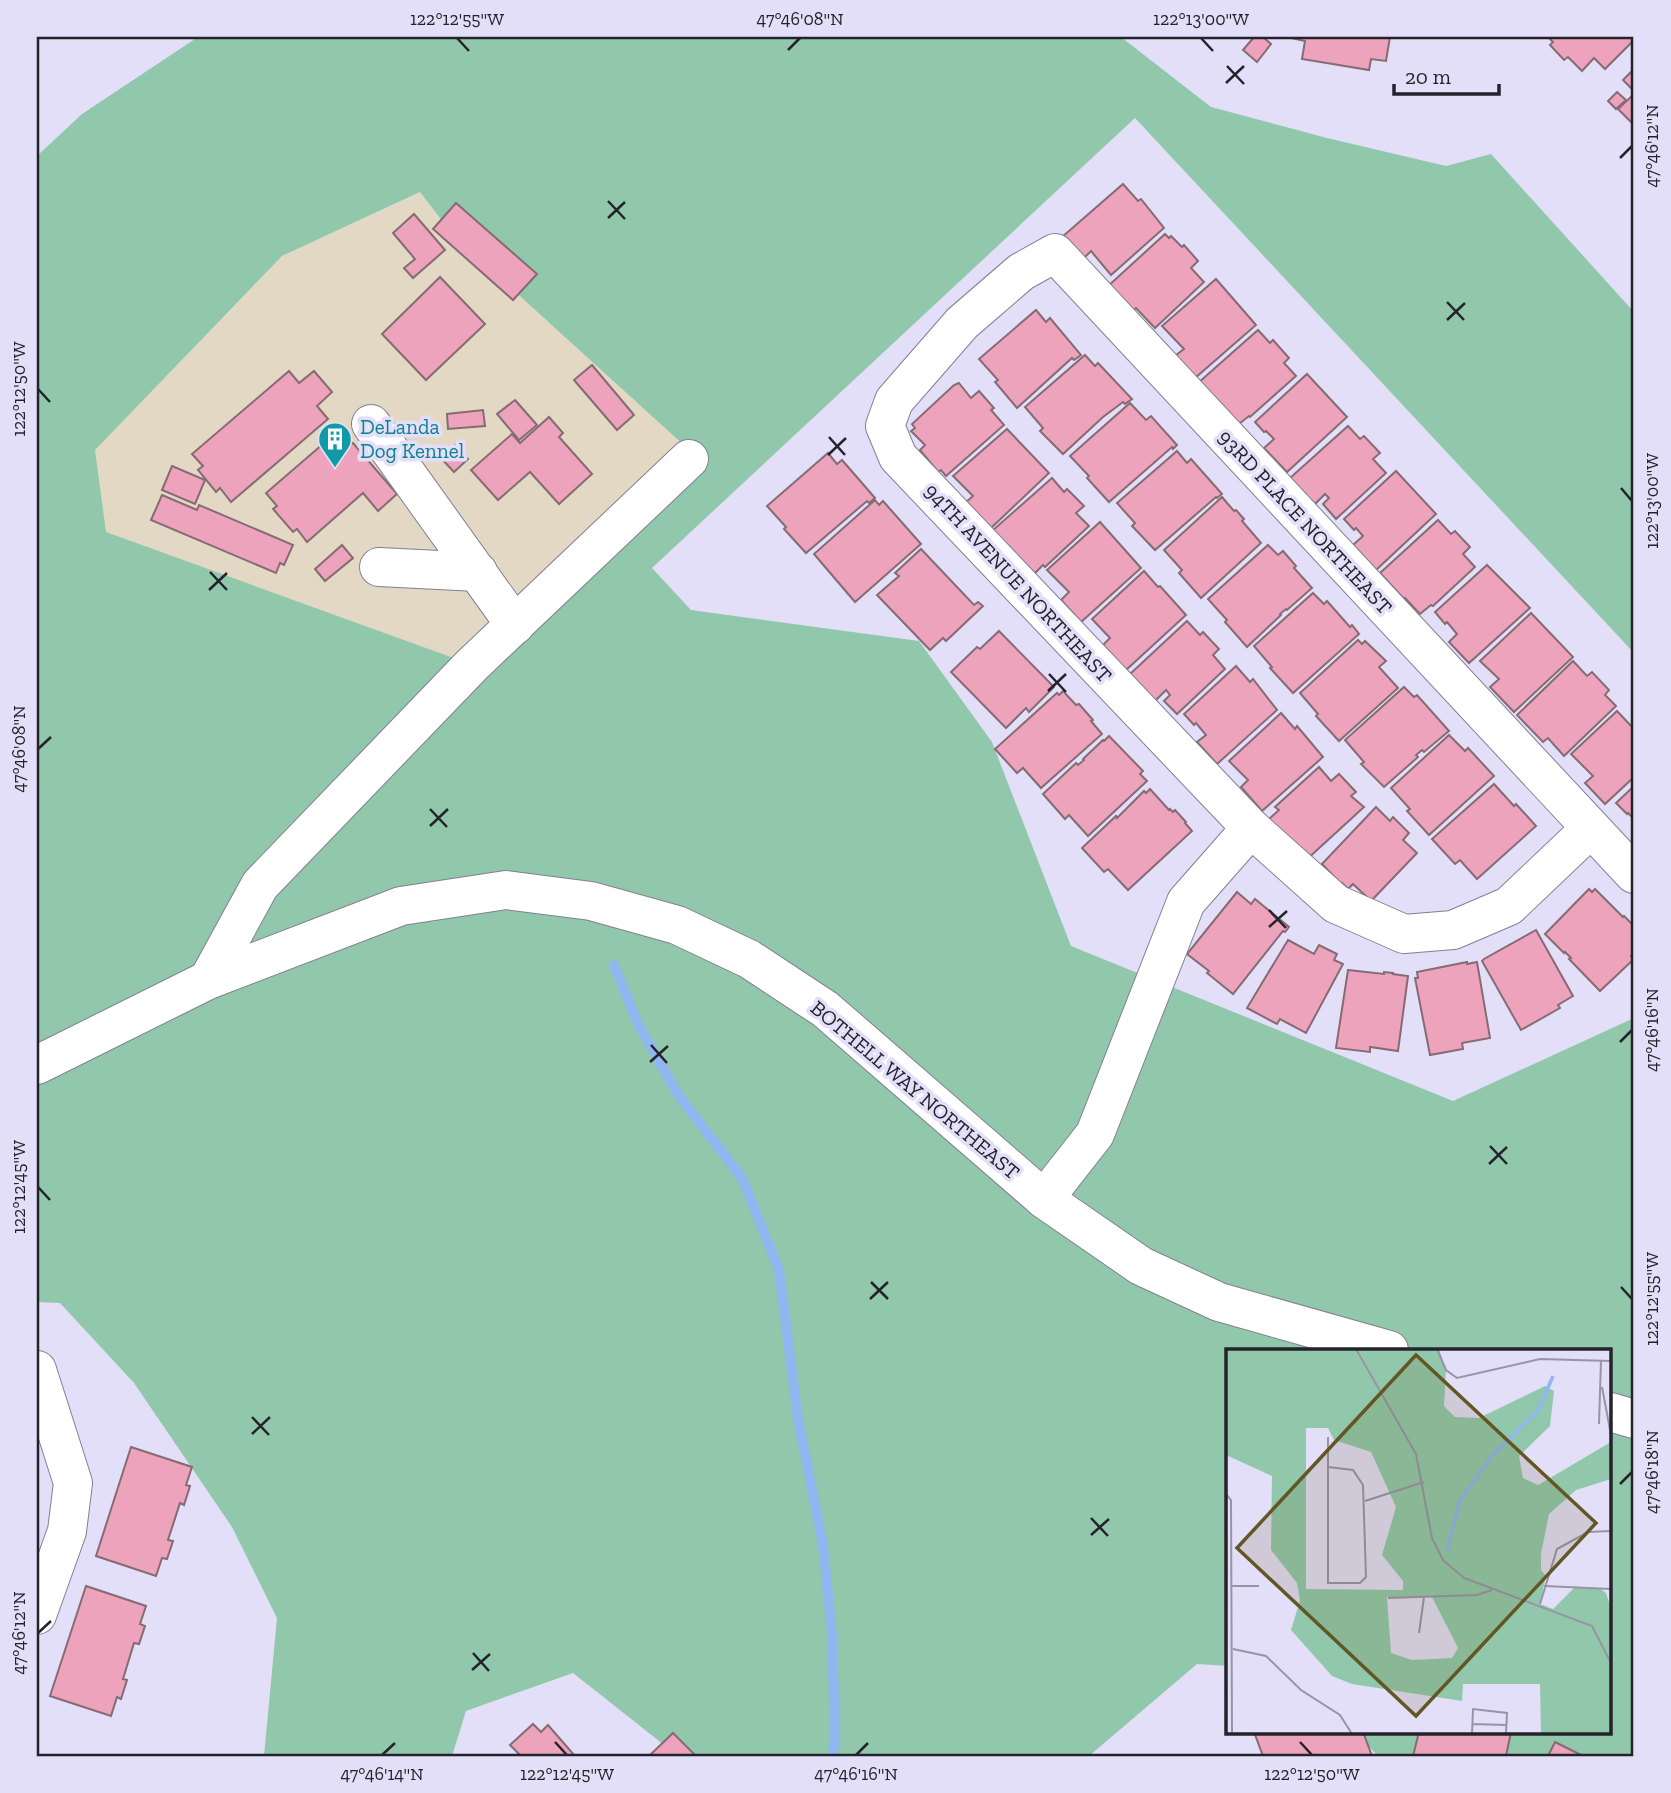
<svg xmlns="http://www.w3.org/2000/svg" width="1671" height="1793" viewBox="0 0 1671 1793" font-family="'Zilla Slab',serif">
<rect width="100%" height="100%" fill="#e3dff8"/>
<path fill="#e3d8c3" d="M421,192l40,15 233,251 -222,207 -367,-133 -11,-82 188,-194z"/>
<path fill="#91c8ab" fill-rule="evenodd" d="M198,37h923l90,70 116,31 119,28 45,-12 143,158v341l-499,-535 -483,450 39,42 228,31 73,101 79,204 382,155 181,-83v738h-256l-23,-24h255v-382h-382v316l-31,-2 -108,92h-411l-105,-83 -107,38 -14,45h-188l13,-138 -45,-91 -98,-144 -74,-80 -23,-1v-1146l45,-42zM420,192l34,44 244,222 -225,207 -367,-133 -11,-82 187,-194z"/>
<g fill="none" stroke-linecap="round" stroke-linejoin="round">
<path stroke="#90b7f0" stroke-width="10" d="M614,965l25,61 40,70 63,82 37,92 19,149 25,126 9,89 3,97 -2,25"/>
</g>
<g fill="#eda3bb" stroke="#856b73" stroke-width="2">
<path d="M1254,37h9l8,7 -14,18 -14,-12z"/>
<path d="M1287,37h103l-4,24 -15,-2 -2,11 -67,-11 3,-18z"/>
<path d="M1548,37h86v3l-29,29 -11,-11 -12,13 -14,-14 -4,3 -14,-15 3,-3z"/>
<path d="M1634,69v22l-11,-11z"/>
<path d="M1617,92l9,8 -10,9 -8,-8z"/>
<path d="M1634,94v31l-16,-16z"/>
<path d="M1123,184l15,17 3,-2 23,29 -53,47 -20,-24 -9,9 -20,-23z"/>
<path d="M456,203l81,71 -24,26 -80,-71z"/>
<path d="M414,214l31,36 -32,28 -9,-10 11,-9 -22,-26z"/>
<path d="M1165,234l4,4 2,-2 11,11 2,-2 14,16 -7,7 13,14 -49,46 -19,-20 -5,4 -24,-25z"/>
<path d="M440,277l45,47 -59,56 -44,-46z"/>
<path d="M1216,279l40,46 -61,53 -20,-22 9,-7 -22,-23z"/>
<path d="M1036,310l10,12 4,-4 31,37 -7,5 -2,-2 -55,50 -22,-26 3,-2 -19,-21z"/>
<path d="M1258,330l12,13 3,-3 16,18 -5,5 12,13 -46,41 -1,-1 -10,8 -41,-41z"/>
<path d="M1085,355l10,11 3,-3 34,36 -7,5 -2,-2 -20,15 -40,37 -23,-23 3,-3 -18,-21z"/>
<path d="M592,365l42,50 -17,15 -43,-50z"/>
<path d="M289,371l10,12 15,-12 18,21 -15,14 11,13 -97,83 -11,-14 -4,4 -18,-22 5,-4 -11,-12z"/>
<path d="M1307,374l40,43 -60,55 -23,-24 10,-9 -8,-8 -2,1 -9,-10z"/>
<path d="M959,383l12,15 8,-7 15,17 -3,2 13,15 -58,51 -5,-6 -3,2 -18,-22 5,-5 -14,-14 4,-3 -3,-4 42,-39z"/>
<path d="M515,400l22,25 -18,15 -22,-26z"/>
<path d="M1130,403l16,17 5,-4 26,29 -4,4 -1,-2 -63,55 -22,-24 2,-2 -19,-20z"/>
<path d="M483,410l2,16 -37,3 -1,-15z"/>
<path d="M549,417l14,16 -4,4 33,37 -33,30 -29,-32 -32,28 -27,-30 41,-36 8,9z"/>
<path d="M1348,426l12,13 4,-3 16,17 -7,6 13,14 -50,46 -13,-15 6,-6 -4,-4 -11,11 -24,-27z"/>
<path d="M1007,429l42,44 -59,56 -25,-26 8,-7 -20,-20z"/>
<path d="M338,431l9,15 6,-3 44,51 -19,17 -15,-18 -56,49 -10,-13 -4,3 -20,-23 4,-3 -11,-13z"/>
<path d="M455,445l13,14 -14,13 -13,-14z"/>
<path d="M1177,451l10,12 4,-4 31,35 -5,4 -1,-1 -61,53 -23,-24 3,-3 -18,-20z"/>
<path d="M828,453l9,11 5,-4 33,38 -6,5 -2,-2 -61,52 -22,-24 2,-2 -19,-21z"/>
<path d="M172,466l33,14 -10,24 -33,-14z"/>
<path d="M1396,471l40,43 -60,56 -23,-25 10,-9 -7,-8 -2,2 -10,-11z"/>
<path d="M1052,478l12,14 3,-3 17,17 -8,7 13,13 -44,41 -2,-2 -9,9 -42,-43z"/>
<path d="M162,495l35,15 2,-5 94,40 -9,20 -4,-2 -4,10 -125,-53z"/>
<path d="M1222,497l12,14 2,-1 8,9 -2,2 19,22 -60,55 -22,-25 3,-3 -18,-20z"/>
<path d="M875,500l4,5 4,-4 38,43 -66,58 -41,-48z"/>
<path d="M1438,520l13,14 4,-3 15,16 -7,7 12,13 -42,39 -2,-1 -11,9 -15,-16 -1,1 -24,-26z"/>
<path d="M1100,522l41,46 -60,54 -20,-22 8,-8 -22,-22z"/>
<path d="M342,545l11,13 -28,23 -10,-12z"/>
<path d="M1268,545l10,10 5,-4 13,15 -2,2 18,20 -25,22 -1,-1 -6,5 1,1 -34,32 -22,-25 2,-2 -19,-21z"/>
<path d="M921,549l53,56 4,-3 5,4 -37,35 -3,-3 -13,12 -53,-55 22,-19 -4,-3z"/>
<path d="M1487,565l43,43 -61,55 -20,-21 8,-8 -10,-12 -2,2 -10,-12z"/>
<path d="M1144,571l14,16 2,-1 26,29 -60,55 -23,-25 7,-7 -18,-19z"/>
<path d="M1313,593l11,11 3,-3 23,26 2,-2 7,9 -66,59 -23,-25 2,-1 -18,-21z"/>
<path d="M1531,613l42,44 -59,55 -24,-25 9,-8 -19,-18z"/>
<path d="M1187,621l13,14 3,-3 16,17 -6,6 12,14 -48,45 -13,-13 6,-6 -4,-5 -11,11 -25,-27z"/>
<path d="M999,631l55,56 -25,25 -3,-4 -20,20 -55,-56 26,-25 3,2z"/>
<path d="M1358,640l4,4 3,-3 21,20 -7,6 19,21 -59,53 -23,-25 2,-2 -18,-21z"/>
<path d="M1573,661l14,15 5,-4 17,18 -4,5 11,11 -52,50 -16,-18 -5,4 -26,-27z"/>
<path d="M1236,666l14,16 3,-3 24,31 -60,54 -20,-22 9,-7 -10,-12 -2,2 -10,-11z"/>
<path d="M1404,687l10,10 3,-2 32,36 -25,21 -2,-2 -6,5 2,2 -34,30 -23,-23 3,-2 -19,-22z"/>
<path d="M1063,691l13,14 3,-1 14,16 -2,1 11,13 -61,54 -18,-20 -6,5 -22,-24 62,-56 2,2z"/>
<path d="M1617,711l17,18v48l-29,27 -20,-21 8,-7 -22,-22z"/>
<path d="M1281,713l14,16 2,-3 26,31 -61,54 -21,-24 7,-7 -19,-19z"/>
<path d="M1449,735l16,16 3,-3 26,28 -65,59 -22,-24 3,-2 -19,-21z"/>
<path d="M1109,736l34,35 -3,3 7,7 -59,55 -19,-21 -4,4 -22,-25 33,-31 2,2 6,-5 -1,-1 20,-19 1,1z"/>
<path d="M1319,767l12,14 8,-7 17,18 -5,4 13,11 -59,54 -36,-42 10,-9 -4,-3z"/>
<path d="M1494,784l20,22 2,-2 20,22 -59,53 -17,-19 -5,4 -23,-25z"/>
<path d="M1634,786v33l-6,-6 -1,1 -11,-11z"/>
<path d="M1150,789l19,21 1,-1 3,3 2,-2 11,12 -1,1 7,8 -64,59 -20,-21 -4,3 -22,-24 34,-32 1,2 27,-27 2,2z"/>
<path d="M1376,807l14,14 3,-4 16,16 -6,7 14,13 -46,48 -18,-17 -5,5 -6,-6 -1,1 -19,-20z"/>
<path d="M1589,889l3,3 3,-3 28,28 1,-1 10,10v27l-3,3 3,3 -34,32 -31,-32 2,-1 -6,-6 -1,1 -19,-19z"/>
<path d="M1237,892l14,12 4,-5 34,28 -4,5 -2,-1 -50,63 -26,-21 2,-2 -22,-17z"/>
<path d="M1536,930l37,66 -15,9 2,3 -39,22 -39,-69 2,-2z"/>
<path d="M1288,940l26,14 5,-9 18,9 -3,6 9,4 -37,69 -26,-14 -3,5 -30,-16z"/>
<path d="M1467,962v2l10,-2 13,76 -28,5 1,6 -33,6 -15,-77h3l-1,-6z"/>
<path d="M1348,970l36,4v-2l9,1v1l15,2 -10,75 -28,-4v5l-34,-4z"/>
<path d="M131,1447l61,20 -6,18 4,1 -6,19 -4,-2 -12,37 5,1 -6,18 -5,-1 -6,18 -60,-20z"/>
<path d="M86,1586l60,20 -6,18 5,2 -6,18 -5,-1 -11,36 4,1 -6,19 -4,-2 -6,19 -61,-20z"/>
<path d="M533,1724l8,8 7,-7 27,31h-54l-11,-11z"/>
<path d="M1254,1732h109l9,24h-109z"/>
<path d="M1419,1732h92l-5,24h-93z"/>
<path d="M673,1733l23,23h-47z"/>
<path d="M1555,1742l28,14h-35z"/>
</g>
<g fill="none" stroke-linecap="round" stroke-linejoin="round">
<g stroke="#837f95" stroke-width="40">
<g id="minor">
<path d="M371,424l144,201"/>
<path d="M379,567l99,5"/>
<path d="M1591,828l-82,78 -56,24 -49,4 -68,-30 -85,-76 -353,-371 -13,-31 9,-25 68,-78 59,-51 34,-19 579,621"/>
<path d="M208,980l52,-95 212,-220 217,-206"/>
<path d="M1044,1199l51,-65 91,-232 65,-74"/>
<path d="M37,1370l36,113 -6,48 -30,84"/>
</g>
</g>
<g stroke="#837f95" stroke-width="40">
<g id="major">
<path d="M37,1065l171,-85 193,-74 105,-16 85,11 86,24 72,34 76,50 219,190 97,67 78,36 170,48"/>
<path d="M1610,1412l24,7"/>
</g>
</g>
<use href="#minor" stroke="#fff" stroke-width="38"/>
<use href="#major" stroke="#fff" stroke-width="38"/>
</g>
<path fill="none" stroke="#24232c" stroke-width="2.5" d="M457,38l12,13M1201,38l12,13M788,50l12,-12M1227,66l17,18M1226,83l18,-17M1620,158l12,-12M608,201l17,18M608,218l17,-16M1447,302l17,18M1447,320l18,-17M38,389l12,13M829,437l16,18M828,455l18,-17M1621,488l11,13M210,572l17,18M209,590l18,-17M1049,674l17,18M1048,691l18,-17M38,749l13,-12M430,809l17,18M430,826l18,-17M1269,910l17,18M1269,927l18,-16M1620,1042l12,-12M651,1045l16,18M650,1062l18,-16M1490,1146l17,18M1489,1164l18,-17M38,1187l12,13M871,1282l17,17M1621,1287l11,12M870,1299l18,-17M252,1417l17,18M252,1434l18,-17M1620,1484l12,-12M1091,1518l17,18M1091,1535l18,-16M38,1633l13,-12M473,1653l16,18M472,1670l18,-16M555,1742l12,13M1300,1742l12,13M382,1755l13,-12M856,1755l12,-12"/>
<defs>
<g id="building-pin" transform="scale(1.75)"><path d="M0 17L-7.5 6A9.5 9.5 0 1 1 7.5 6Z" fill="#0f9aa8" stroke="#e3dff8"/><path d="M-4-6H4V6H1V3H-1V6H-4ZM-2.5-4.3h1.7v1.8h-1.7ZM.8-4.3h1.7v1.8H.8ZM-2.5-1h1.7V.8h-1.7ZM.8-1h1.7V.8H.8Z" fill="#fff"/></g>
</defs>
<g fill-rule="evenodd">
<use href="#building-pin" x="335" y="439"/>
</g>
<g text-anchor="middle" stroke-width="7" stroke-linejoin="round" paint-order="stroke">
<g font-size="21" fill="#0d838f" stroke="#e3dff8" text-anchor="start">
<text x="360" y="434">DeLanda<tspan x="360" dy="24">Dog Kennel</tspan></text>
</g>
<g font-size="21" fill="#24232c" stroke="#e3dff8">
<text transform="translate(1305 522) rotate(47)" y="7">93RD PLACE NORTHEAST</text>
<text transform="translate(1018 583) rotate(47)" y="7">94TH AVENUE NORTHEAST</text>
<text transform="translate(915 1090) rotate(40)" y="7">BOTHELL WAY NORTHEAST</text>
</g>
</g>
<g transform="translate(1226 1349)">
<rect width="385" height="385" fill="#e3dff8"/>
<path d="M0,0h213l7,21 -2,36 11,11 24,1 66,-32 9,5 -4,35 -31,30 4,22 15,7 73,-43v37l-35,11 -27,24 -8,40v16l5,6 -6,28 13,5 22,-22 24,1 7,5 5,15v126h-70l-1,-50h-77l-1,17 -110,-17 -20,-8 -41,-46 9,-29 -3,-18 -26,-33 1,-74 -46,-21zM80,79h22l6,12 37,12 25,55 -14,48 21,26v9l-97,-1zM161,248h45l26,51 -6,10 -40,2 -21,-7z" fill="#91c8ab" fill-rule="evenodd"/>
<path fill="none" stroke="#90b7f0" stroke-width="3.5" d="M221,202l13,-50 31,-44 47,-46 15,-35"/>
<path fill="none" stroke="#9794a6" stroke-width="2" d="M130,0l60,105 16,84 11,22 21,18 128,48 19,37M211,0l9,21 11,8 83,-19 71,2M376,38l9,48M373,75l2,-64M102,88v146h32l6,-6 -3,-92 -10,-15 -25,-3M0,145l5,6 1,234M139,152l59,-19M5,237h28M318,237l67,3M162,249l89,-3 15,-5M314,255l17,-55 31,-17 23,-1M193,284l5,-36M7,300l33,7 35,34 39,25 12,19M246,375l34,1M246,385l1,-25 34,4 -1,21"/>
<path fill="#625724" fill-opacity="0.15" stroke="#625724" stroke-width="3.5" d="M190,6l180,168 -180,193 -179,-168z"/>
<rect width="385" height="385" fill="none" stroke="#24232c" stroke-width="3.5"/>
</g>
<rect width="1671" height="1793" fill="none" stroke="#e3dff8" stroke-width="77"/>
<path d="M1394 84v10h105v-10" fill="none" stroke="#24232c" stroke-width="3.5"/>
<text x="1405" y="84" font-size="21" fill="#24232c" stroke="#e3dff8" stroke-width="5" paint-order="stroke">20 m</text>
<rect x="38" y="38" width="1594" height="1717" fill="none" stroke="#24232c" stroke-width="2.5"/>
<g font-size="18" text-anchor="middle" fill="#24232c">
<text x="457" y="25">122°12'55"W</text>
<text x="800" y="25">47°46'08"N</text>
<text x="1201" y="25">122°13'00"W</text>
<text transform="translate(1652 146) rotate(-90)" y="6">47°46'12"N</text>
<text transform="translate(19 389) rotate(-90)" y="6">122°12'50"W</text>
<text transform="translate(1652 501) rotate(-90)" y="6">122°13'00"W</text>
<text transform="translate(19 749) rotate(-90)" y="6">47°46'08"N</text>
<text transform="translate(1652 1030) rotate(-90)" y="6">47°46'16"N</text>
<text transform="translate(19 1187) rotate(-90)" y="6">122°12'45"W</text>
<text transform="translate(1652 1299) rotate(-90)" y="6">122°12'55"W</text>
<text transform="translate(1652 1472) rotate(-90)" y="6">47°46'18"N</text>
<text transform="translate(19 1633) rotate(-90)" y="6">47°46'12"N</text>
<text x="382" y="1780">47°46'14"N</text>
<text x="567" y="1780">122°12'45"W</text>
<text x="856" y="1780">47°46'16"N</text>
<text x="1312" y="1780">122°12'50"W</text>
</g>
</svg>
